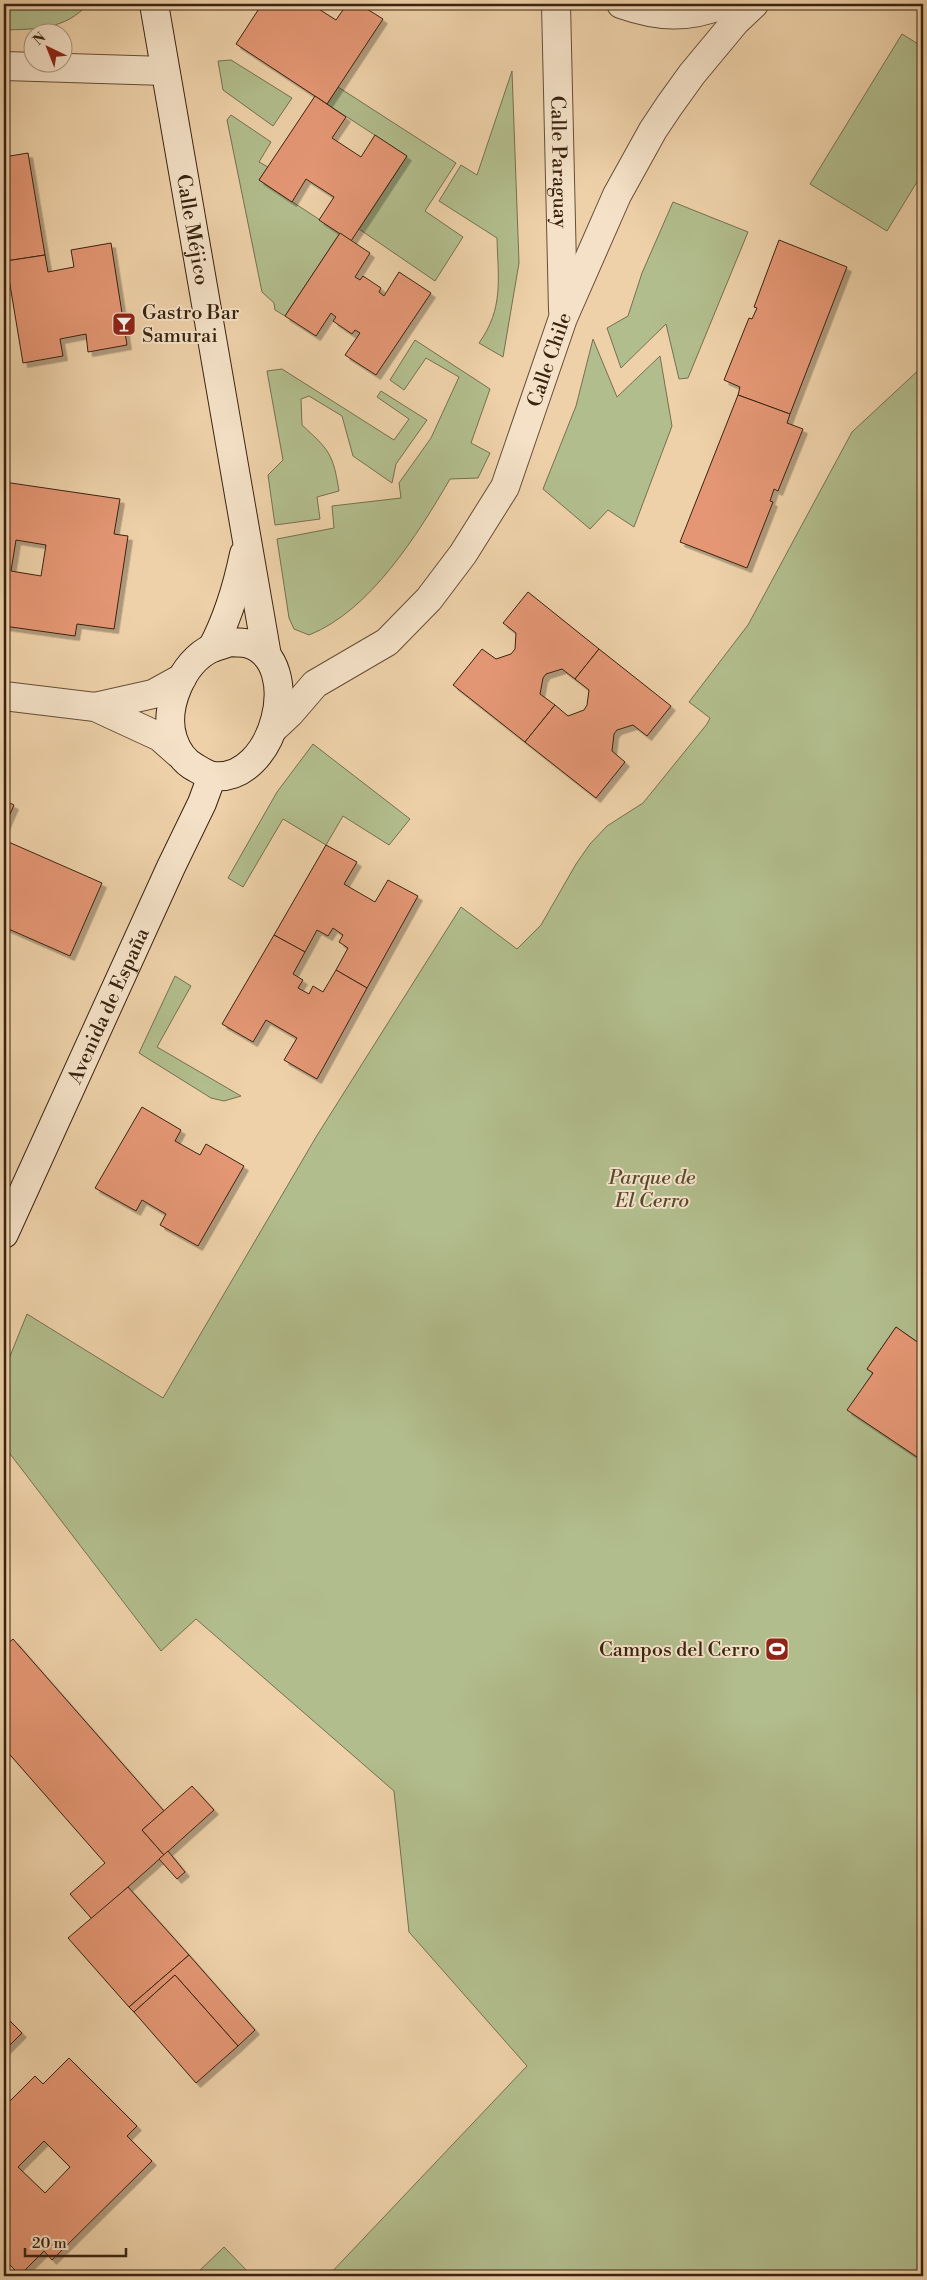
<svg xmlns="http://www.w3.org/2000/svg" width="927" height="2280" viewBox="0 0 927 2280" font-family="'Libre Bodoni',serif">
<defs>
<filter id="shadow"><feDropShadow dx="4.5" dy="4.5" stdDeviation="0" flood-color="#0004"/></filter>
</defs>
<rect width="100%" height="100%" fill="#eed1a9"/>
<filter id="stains"><feTurbulence type="fractalNoise" baseFrequency=".004" numOctaves="4"/><feColorMatrix values="0 0 0 0 .2 0 0 0 0 .09 0 0 0 0 .02 0 0 0 .5 -.17"/></filter>
<radialGradient id="worn" r=".72"><stop offset=".6" stop-color="#630" stop-opacity="0"/><stop offset="1" stop-color="#630" stop-opacity=".3"/></radialGradient>
<g fill="#b2bd8d" stroke="#76704f">
<path d="M4,4h84c-23,26 -52,25 -84,26z"/>
<path d="M902,34l21,13v125l-36,59 -77,-47z"/>
<path d="M231,60l61,38 -19,28 -50,-36 -5,-29z"/>
<path d="M512,71l7,192 -16,94 -24,-14c25,-35 19,-64 18,-105l-58,-37 22,-36 16,10z"/>
<path d="M338,87l118,76 -31,48 38,26 -28,44 -76,-52 48,-73 -80,-52z"/>
<path d="M231,115l40,27 -12,20 9,5 -9,13 81,53 -55,83 -10,-6 -1,-7 -12,-11 -35,-172z"/>
<path d="M673,202l75,30 -60,146 -9,1 -13,-55 -45,44 -14,-40 21,-12 14,-43z"/>
<path d="M593,339l24,58 43,-41 12,70 -38,101 -26,-17 -18,19 -47,-40 33,-83z"/>
<path d="M415,340l75,49 -19,54 19,10 -12,25 -28,1c-32,55 -80,132 -141,156l-15,-6 -5,-11 -12,-79 57,-11 -2,-22 69,-8 -2,-15 32,-45 28,-61 -33,-19 -22,32 -14,-10z"/>
<path d="M923,366v980l-27,-19 -29,42 6,4 -25,37 75,51v815h-595l199,-210 -118,-134 -15,-141 -198,-172 -35,32 -157,-205v-75l23,-57 136,84 153,-261 145,-230 56,42 24,-24 35,-61 14,-20 17,-18 36,-23 64,-79 3,-6 -21,-16 59,-77 104,-193z"/>
<path d="M282,369l112,71 15,-21 -32,-22 4,-6 46,29 -31,44 -4,19 -39,-27 -11,-40 -33,-20 -8,3 1,26c27,25 31,28 37,66l-22,6 3,22 -45,6 -7,-50 15,-15 -16,-89z"/>
<path d="M313,744l97,75 -21,26 -46,-29 -17,29 -43,-26 -40,68 -15,-9 49,-86z"/>
<path d="M175,976l16,10 -34,61 84,49 -17,5 -13,-3 -72,-45z"/>
<path d="M224,2247l28,29h-58z"/>
</g>
<g fill="#e59775" stroke="#392311" fill-rule="evenodd" filter="url(#shadow)">
<path d="M262,4h49l25,16 11,-16h12l24,15 -56,85 -91,-60z"/>
<path d="M315,96l31,21 -14,21 29,19 14,-22 32,21 -56,85 -32,-21 15,-23 -28,-18 -14,23 -33,-22z"/>
<path d="M28,153l17,102 -39,6 -2,-104z"/>
<path d="M340,233l30,20 -15,24 5,3 3,-4 18,12 -2,4 5,4 15,-24 32,21 -55,82 -31,-20 15,-22 -5,-3 -3,4 -19,-13 3,-4 -5,-4 -15,23 -31,-20z"/>
<path d="M779,240l68,27 -57,147 -52,-19 2,-8 -16,-7 25,-62 3,1 5,-11 -3,-1z"/>
<path d="M111,243l16,102 -39,7 -2,-18 -26,5 3,17 -40,7 -17,-102 39,-6 3,17 26,-5 -3,-17z"/>
<path d="M738,395l52,19 -3,9 16,6 -25,62 -4,-2 -4,12 3,1 -26,66 -67,-26z"/>
<path d="M4,482l116,17 -6,35 14,2 -14,93 -37,-5 -2,12 -71,-10zM16,540l30,5 -5,31 -30,-5z"/>
<path d="M528,592l71,57 -24,30 -13,-10 -16,5 -3,4 -3,16 15,11 -30,37 -72,-57 29,-36 14,10 15,-5 4,-5 1,-16 -13,-10z"/>
<path d="M599,649l72,57 -24,30 -14,-11 -16,5 -3,4 -2,17 13,11 -29,36 -71,-56 30,-37 13,11 16,-6 3,-5 2,-15 -14,-11z"/>
<path d="M4,800l10,5 -10,23z"/>
<path d="M4,840l98,43 -32,73 -66,-29z"/>
<path d="M326,845l31,17 -13,22 31,18 13,-22 30,16 -51,92 -31,-18 12,-22 -9,-6 4,-7 -10,-7 -5,8 -11,-6 -12,22 -31,-17z"/>
<path d="M274,935l31,17 -12,22 10,6 -5,8 11,6 4,-8 10,6 13,-22 31,18 -50,91 -33,-19 13,-22 -31,-18 -13,22 -31,-18z"/>
<path d="M142,1107l39,23 -6,11 25,14 6,-11 38,22 -46,80 -38,-21 6,-11 -24,-14 -6,11 -41,-23z"/>
<path d="M896,1327l27,19v115l-76,-51 26,-37 -6,-4z"/>
<path d="M13,1639l151,172 -22,19 22,25 -72,64 -22,-25 35,-31 -101,-115v-101z"/>
<path d="M192,1786l22,24 -50,45 -22,-25z"/>
<path d="M168,1851l17,21 -8,7 -18,-20z"/>
<path d="M128,1887l61,68 -60,52 -61,-69z"/>
<path d="M189,1955l66,75 -17,16 -63,-71 -41,37 -5,-5z"/>
<path d="M175,1975l63,71 -42,37 -62,-71z"/>
<path d="M4,2015l18,18 -18,18z"/>
<path d="M69,2058l68,68 -10,10 25,25 -100,99 -8,-9 -24,24 -16,-16v-152l31,-31 8,8zM44,2141l26,26 -25,26 -27,-26z"/>
</g>
<g fill="none" stroke-linecap="round" stroke-linejoin="round">
<g stroke="#664e37" stroke-width="30">
<g id="street">
<path id="s1" d="M556,4l7,306"/>
<path d="M621,4c37,13 67,15 103,0"/>
<path d="M4,66l161,5"/>
<path d="M4,696l91,11 65,30 18,16"/>
<path d="M95,707l58,-13 29,-16"/>
<path id="s2" d="M274,728l16,-15 25,-29 72,-42 42,-43 34,-45 42,-67 58,-169 54,-123 36,-65 16,-24 23,-32 44,-53 18,-17"/>
</g>
</g>
<g stroke="#392311" stroke-width="30">
<g id="secondary">
<path id="s3" d="M154,4l113,652"/>
<path d="M230,642c6,1 14,0 19,2 56,18 26,139 -36,132 -5,-1 -12,-5 -17,-8 -12,-6 -19,-17 -23,-29 -10,-31 9,-77 39,-91 6,-2 13,-4 18,-6z"/>
<path d="M212,648c16,-30 25,-60 32,-94"/>
<path id="s4" d="M4,1234l167,-367 31,-64 10,-27"/>
</g>
</g>
<use href="#street" stroke="#f4e1c7" stroke-width="28"/>
<use href="#secondary" stroke="#f4e1c7" stroke-width="28"/>
</g>
<defs>
<g id="bar-square" transform="scale(1.25)"><rect x="-9" y="-9" width="18" height="18" rx="4" fill="#8f2418" stroke="#f4e1c7"/><path d="M-6-5H6L.8 .8V4.5H3.5V6h-7V4.5H-.8V.8Z" fill="#fff"/></g>
<g id="stadium-square" transform="scale(1.25)"><rect x="-9" y="-9" width="18" height="18" rx="4" fill="#8f2418" stroke="#f4e1c7"/><path d="M0-5a6.5 5 0 1 0 0 10a6.5 5 0 1 0 0-10ZM-3.5-1.8h7v3.6h-7Z" fill="#fff"/></g>
</defs>
<g fill-rule="evenodd">
<use href="#bar-square" x="124" y="324"/>
<use href="#stadium-square" x="777" y="1649"/>
</g>
<g text-anchor="middle" stroke-width="4" stroke-linejoin="round" paint-order="stroke">
<g font-size="20" fill="#392311" stroke="#f4e1c7">
<text dy="7" stroke="none"><textPath href="#s1" startOffset="158">Calle Paraguay</textPath></text>
<text dy="7" stroke="none"><textPath href="#s3" startOffset="229">Calle Méjico</textPath></text>
<text dy="7" stroke="none"><textPath href="#s2" startOffset="474">Calle Chile</textPath></text>
<text dy="7" stroke="none"><textPath href="#s4" startOffset="251">Avenida de España</textPath></text>
</g>
<g font-size="20" fill="#392311" stroke="#f4e1c7" text-anchor="start">
<text x="142" y="319">Gastro Bar<tspan x="142" dy="23">Samurai</tspan></text>
<text x="760" y="1656" text-anchor="end">Campos del Cerro</text>
</g>
<g font-size="20" font-style="italic" fill="#574a30" stroke="#f4e1c7">
<text x="652" y="1184">Parque de<tspan x="652" dy="23">El Cerro</tspan></text>
</g>
</g>
<rect width="927" height="2280" fill="none" stroke="#eed1a9" stroke-width="20"/>
<rect x="5" y="5" width="917" height="2270" fill="none" stroke="#392311" stroke-width="2.5"/>
<rect x="10" y="10" width="907" height="2260" fill="none" stroke="#392311"/>
<g transform="translate(48 48) rotate(317)"><circle r="24" fill="#f4e1c7" stroke="#a9957e"/>
<path d="M0-4L9 19L0 12L-9 19Z" fill="#8f2418"/>
<text y="-8" font-size="14" font-weight="bold" text-anchor="middle" fill="#392311">N</text>
</g>
<path d="M25 2248v8h101v-8" fill="none" stroke="#392311" stroke-width="2.5"/>
<text x="32" y="2248" font-size="15" fill="#392311" stroke="#f4e1c7" stroke-width="4" paint-order="stroke">20 m</text>
<rect width="100%" height="100%" filter="url(#stains)"/>
<rect width="100%" height="100%" fill="url(#worn)"/>
</svg>
